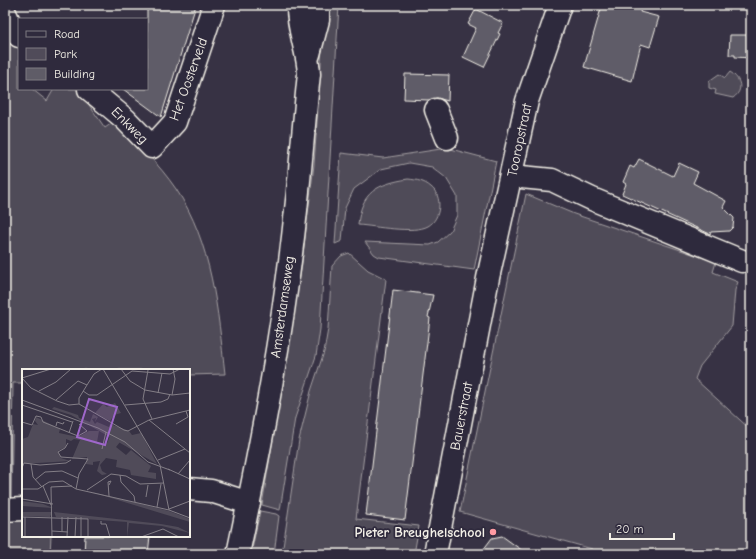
<svg xmlns="http://www.w3.org/2000/svg" width="756" height="559" viewBox="0 0 756 559" font-family="'Comic Neue',sans-serif">
<rect width="100%" height="100%" fill="#373244"/>
<filter id="ink" filterUnits="userSpaceOnUse"><feTurbulence type="fractalNoise" baseFrequency=".025" numOctaves="2"/><feDisplacementMap in="SourceGraphic" scale="8" xChannelSelector="R" yChannelSelector="G"/><feConvolveMatrix kernelMatrix="1 2 1 2 8 2 1 2 1" color-interpolation-filters="sRGB"/></filter>
<g filter="url(#ink)">
<g fill="#504b59" stroke="#a29ea0">
<path d="M325,5h14l-19,324 -4,27 -21,62 -15,92 -18,-5 39,-235 13,-105z"/>
<path d="M5,34l14,11v44h13l15,12 7,-12h24l27,39 10,-7c21,21 44,43 61,68 36,53 42,123 49,185l-36,1v-5h-166v13h-10l-2,119 -6,1z"/>
<path d="M730,72c11,7 14,18 3,26l-18,-4 1,-4 -7,-2v-7l10,-7 6,4z"/>
<path d="M447,148l49,13 -22,109 -95,-13 -5,-3 -9,-12 65,3 8,-3 12,-11 7,-16v-19l-11,-18 -14,-11 -23,-4 -28,6 -27,20 -9,19 -3,33 -7,3 6,-91 42,5z"/>
<path d="M408,179c9,1 16,2 23,8 12,9 10,32 -3,39 -14,8 -54,0 -70,-1 3,-33 19,-41 50,-46z"/>
<path d="M526,194l48,20 142,48 -3,10 25,10 -3,8 -3,36 -32,40 -5,13 56,51v124h-160l1,-5 -132,-37z"/>
<path d="M349,253l19,17 18,9 -30,240 63,7 -5,28h-132l17,-114 12,-49 13,-39 4,-23 4,-63 9,-10z"/>
<path d="M260,511l16,3 3,2 -5,38h-23z"/>
<path d="M23,515v21h28l-1,18h-45v-37z"/>
</g>
<g fill="#5f5c67" stroke="#f4f1e8">
<path d="M147,5h49l-35,112 -38,-28h24z"/>
<path d="M602,5h40l-2,7 19,5 -9,30 -9,-3 -9,37 -48,-14z"/>
<path d="M476,9l27,14 -5,10 2,1 -16,33 -21,-10 13,-29 -8,-4z"/>
<path d="M730,35h21v23l-16,-1v-2h-6z"/>
<path d="M405,74l44,1 -1,26 -11,-3 -8,2 -25,-1z"/>
<path d="M639,159l34,17 6,-13 19,9 -5,11 33,18 -3,6 11,11 -1,9 -4,4 -18,1 -1,2 -88,-40 4,-10 -3,-2 7,-16 4,2z"/>
<path d="M393,290l40,5 -5,22 2,1 -25,202 -39,-5z"/>
<path d="M85,536h65l-2,18h-64z"/>
<path d="M502,536l25,18h-47l12,-16z"/>
</g>
<g fill="none" stroke-linecap="round" stroke-linejoin="round">
<g stroke="#f4f1e8" stroke-width="25">
<g id="minor">
<path d="M5,13l5,11 9,12"/>
<path d="M89,89l36,30 27,28 23,-25 39,-117"/>
<path d="M436,110l11,28"/>
<path d="M511,176l41,4 40,19 150,62"/>
<path d="M189,489l22,2 38,12"/>
<path d="M5,510l18,-1"/>
<path d="M435,554l53,-276 39,-177 33,-96"/>
</g>
</g>
<g stroke="#f4f1e8" stroke-width="25">
<g id="major">
<path d="M309,54l9,-34v-15"/>
<path d="M238,554c24,-114 46,-229 58,-344 5,-45 8,-91 13,-136 -1,-24 -12,-46 -11,-69"/>
</g>
</g>
<use href="#minor" stroke="#2f2a3d" stroke-width="22"/>
<use href="#major" stroke="#2f2a3d" stroke-width="22"/>
</g>
</g>
<circle fill="#ff9aa2" stroke="#2f2a3d" stroke-width="1.5" cx="493" cy="532" r="4"/>
<g text-anchor="middle" stroke-width="3.5" stroke-linejoin="round" paint-order="stroke">
<g font-size="14" fill="#f4f1e8" stroke="#2f2a3d">
<text transform="translate(188 79) rotate(-70)" y="5">Het Oosterveld</text>
<text transform="translate(130 125) rotate(45)" y="5">Enkweg</text>
<text transform="translate(519 140) rotate(-78)" y="5">Tooropstraat</text>
<text transform="translate(282 307) rotate(-82)" y="5">Amsterdamseweg</text>
<text transform="translate(461 416) rotate(-79)" y="5">Bauerstraat</text>
</g>
<g font-size="14" font-weight="bold" fill="#f4f1e8" stroke="#2f2a3d" text-anchor="end">
<text x="485" y="537">Pieter Breughelschool</text>
</g>
</g>
<g transform="translate(22 369)">
<rect width="168" height="168" fill="#373244"/>
<path d="M93,34l6,10 -7,2 -4,6 -15,-8 8,-9 4,3zM32,38l24,8 1,3 11,4 3,-8 5,3 -3,5 1,-4 -4,1 3,5 2,-2 12,5 1,-3 19,7 3,4 9,-2 16,31 -86,-49 -19,-6zM14,48l24,12 -1,4 19,4 11,-6h10l-2,11 6,2 4,-1 3,-7 10,6 -4,5 10,8 5,-5 20,16 -3,6 8,1v6l-25,-4 -1,-5 -14,-3 1,-7 -11,-2 -6,7 2,6 5,3 -5,1 -5,-4 3,-10 -7,1v3l-7,-1 1,-7 -15,2 8,-19 -6,-1 -3,2 -5,-2v8l-8,4 3,7 9,3 -48,3v-25l6,-2 5,-13 5,1 -3,-4zM66,122l81,20 21,8v3zM0,132l21,3 10,4 -31,-2zM0,143h30l-2,5 -28,-1zM32,143l107,12 17,3 12,6 -28,-7 -33,-3 -2,14v-15l-71,-5z" fill="#504b59"/>
<path fill="none" stroke="#837e86" stroke-width="1" d="M80,0l-8,5 -7,11 -8,13v6l45,26 4,1 21,-11 41,-10M81,0l57,96 9,45M99,0l9,12 15,9 27,5 18,-2M126,1l-5,29 9,20M0,9l9,10 26,13 12,4 10,-1M0,9l29,-9M17,22l17,-9 15,-13M61,22l6,4h8l35,-24 38,3 10,-5M136,24l4,-20M150,26l3,-16 -2,-10M0,31l76,28 27,14 23,20 22,8M34,31l22,-19 9,4M0,36l50,17M103,36l36,-3 7,-3 2,-5M127,51l41,33M0,53l10,3 4,-9 5,1 2,5 35,14 9,-5 -8,-7M154,55l12,-7 -2,-6M34,57l1,-4 6,2 1,-2M47,64l4,-12M46,74l-3,5 -7,4 3,5 27,2 -9,15 -3,15M80,80l4,-17M136,91l27,-11M9,95l2,13 9,10M0,99l2,-5 16,2 26,-2 5,-3M146,100l22,10M156,105l12,-14M98,106l1,7 13,14 1,6M13,111l10,-8 17,-1 16,7M21,117l8,19M0,120h16l11,-7 14,-1 13,8 93,21 21,8M65,121l24,-16 15,2 14,8 24,-1M87,127l-1,-14 3,-1 -2,4M124,128l2,-12M0,130l31,5M135,138l4,-23M147,140l21,-8M0,148l66,2v18M79,152v3h5l4,13M30,162l16,1M40,163v-15M3,168v-20M30,168l-1,-50 21,-1M45,168l1,-20M53,168l1,-20M59,168v-20M119,168l22,-8 16,8"/>
<path fill="#9f67cb" fill-opacity="0.15" stroke="#9f67cb" stroke-width="2" d="M67,30l28,8 -12,38 -28,-8z"/>
<rect width="168" height="168" fill="none" stroke="#f4f1e8" stroke-width="2"/>
</g>
<rect width="756" height="559" fill="none" stroke="#2f2a3d" stroke-width="20"/>
<rect x="10" y="10" width="736" height="539" fill="none" stroke="#f4f1e8" stroke-width="1.5" filter="url(#ink)"/>
<rect x="18" y="18" width="130" height="72" fill="#2f2a3d" stroke="#7e7a81"/>
<rect x="26" y="31" width="20" height="6" fill="#2f2a3d" stroke="#7e7a81"/>
<text x="54" y="38" font-size="12" fill="#f4f1e8">Road</text>
<rect x="26" y="48" width="20" height="12" fill="#504b59" stroke="#7e7a81"/>
<text x="54" y="58" font-size="12" fill="#f4f1e8">Park</text>
<rect x="26" y="68" width="20" height="12" fill="#5f5c67" stroke="#7e7a81"/>
<text x="54" y="78" font-size="12" fill="#f4f1e8">Building</text>
<path d="M610 533v6h64v-6" fill="none" stroke="#f4f1e8" stroke-width="2"/>
<text x="616" y="533" font-size="12" fill="#f4f1e8" stroke="#2f2a3d" stroke-width="3" paint-order="stroke">20 m</text>
</svg>
